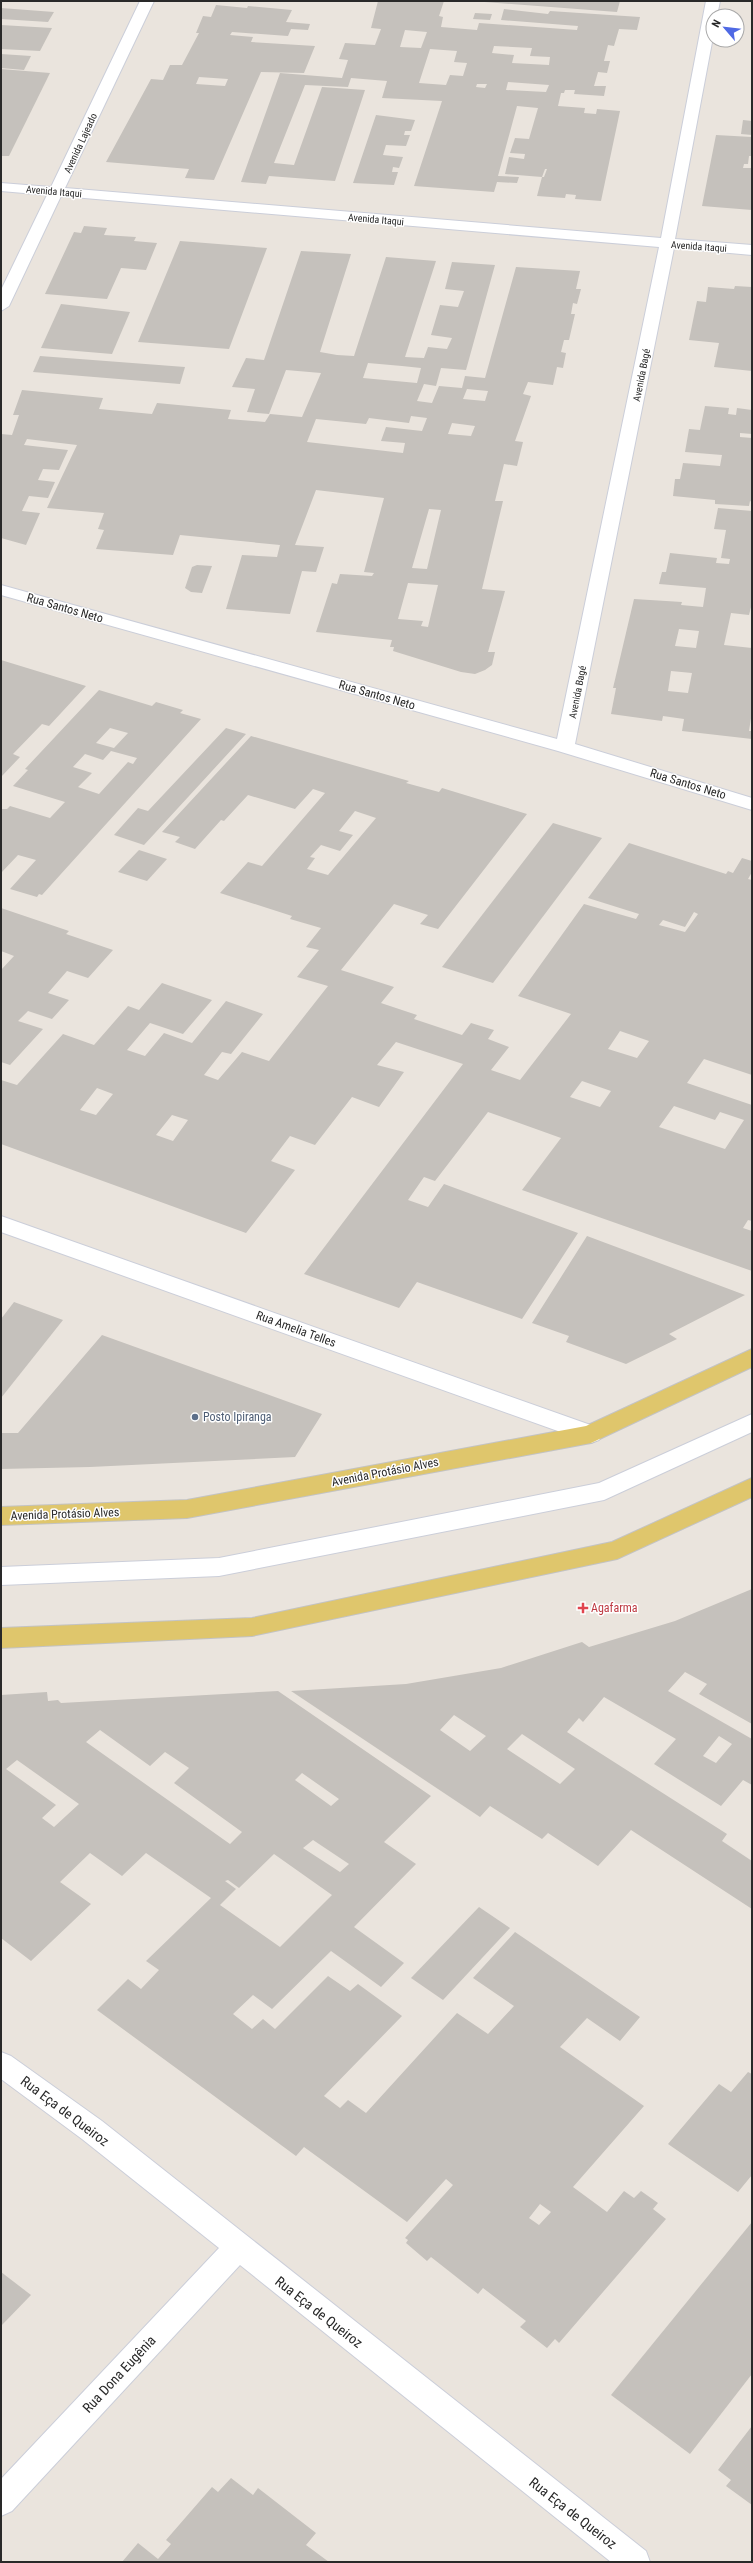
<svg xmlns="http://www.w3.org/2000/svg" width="753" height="2563" viewBox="0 0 753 2563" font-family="'Roboto Condensed',sans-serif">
<rect width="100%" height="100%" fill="#eae4dd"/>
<g fill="#c5c1bc" fill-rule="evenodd">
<path d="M378,1h66l-5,15 4,1 -2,10 36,3 2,-7 98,7 1,-4 -77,-6 3,-11 44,5 2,-3 90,6 -3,13 -18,-1 -5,17 -6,-1 -4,16h6l-3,12 -9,-1 -4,14h12l-2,10 -30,-2 1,-4h-10l-1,3h-3l-3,13 27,2 -1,5 12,1 1,-5 23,2 -19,90 -26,-2 1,-4 -10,-1 -1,4 -28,-2 5,-19h2l3,-8h-2l-3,8 -37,-3 4,-17 15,2 1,-5 -15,-1 5,-15 14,1 9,-31 -21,-2 -19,70 21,1 -2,6 -20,-1 -3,10 -80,-6 28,-85 -60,-3 5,-17 -36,-3 -3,9 -43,-2 -31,78 20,2 28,-78 43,3 -30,91 -66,-5 -3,8 -25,-2 39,-109 62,5 6,-18 -9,-1 6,-16 30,2 6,-16 -10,-1zM405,30l22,2 -6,16 -21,-1zM494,46l38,2 -2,8 20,1 -1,8 -37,-2 2,-8 -22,-2zM430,49l27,2 -3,11 13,1 -4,13 -13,-1 -4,10 -27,-2zM508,82l41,3 -3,7 -40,-2zM477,84h10l-2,4 -9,-1z"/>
<path d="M472,1h148l-3,11z"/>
<path d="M216,5l31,3 1,-2 44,4 -6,12 24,2 -2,6 -17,-1 -3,7 -56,-4 -2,3 23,2 -2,5 64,4 -11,27 -43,-1 -47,108 -29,-2 4,-9 -83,-7 45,-83 12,1 7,-15h12l17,-32h-3l7,-17 8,1zM199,77l29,2 -3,7 -29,-2z"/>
<path d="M1,8l53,4 -6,10 -47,-3z"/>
<path d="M475,13l17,1 -2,6 -17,-1z"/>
<path d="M1,25l51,3 -12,23 -39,-2z"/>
<path d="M1,54l30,2 -7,14 -23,-2z"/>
<path d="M1,69l49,4 -41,83h-8z"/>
<path d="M376,115l39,5 -4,11h-6l-1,4h6l-4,11 -20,-1 -3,10 20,2 -4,11 -6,-1 -1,5h6l-4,13 -41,-2z"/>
<path d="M743,120l9,1v14l-11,-1z"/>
<path d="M716,135l36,2v19h-3l-1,8h-4l-1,4h9v42l-50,-4z"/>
<path d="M84,226l23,2 -3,7 32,2 -2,4 23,2 -11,27 -25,-2 -14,31 -62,-5 29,-62 7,1z"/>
<path d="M180,241l87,7 -38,101 -91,-7z"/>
<path d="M301,251l50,3 -31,98 17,3 17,1 32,-99 50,4 -31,96 19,1 4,-11 19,2 5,-11 -21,-3 9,-30 18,2 6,-16 -19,-2 7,-27 43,3 -29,105 -25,-2 -5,18 -12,-2 -7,17 15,2 7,-17 23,2 3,-12 20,2 31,-111 64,4 -4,18h5l-4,15 -4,-1 -2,11h4l-6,26h-5l-3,12 5,1 -3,15 -6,-1 -4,18 -25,-3 -5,12 8,2 -16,45 8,1 -6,24 -13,-2 -9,37h8l-21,88 23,2 -17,61h7l-3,13 -7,5 -10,4 -14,-2 -68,-21 1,-4h-4l2,-7 -76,-8 16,-49 5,1 3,-10 32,2 2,-3 -10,-1 20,-74 -68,-8 -21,55 29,2 -8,25 -14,-1 -12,43 -64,-5 16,-54 35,2 3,-12 -100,-10 -7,20 -77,-6 8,-19 -6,-1 6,-16 -57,-5 30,-63 -50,-6 -3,6 44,5 -9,20 -16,-1 -5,11 17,2 -7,16 -19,-2 -7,15 18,2 -14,32 -25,-7v-104l11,1 7,-20h-6l9,-25 81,8 -4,11 53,5 5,-11 74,7 -3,9 37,3 5,-8 32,3 19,-44 -35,-3 -17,44 -22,-2 8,-23 -23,-2 14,-29 18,2zM368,363l34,3 19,2 -4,15 -54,-5zM467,389l21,2 -3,10 -22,-2zM411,416l16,2 -5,13 -36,-4 -5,14 24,2 -2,10 -96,-11 9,-23 50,5 3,-6 40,5zM452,423l23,3 -4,10 -23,-2zM429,509l12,1 -14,59 -15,-1zM408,583l30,2 -10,42 -7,-1 2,-5 -25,-2z"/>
<path d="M735,286l17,1v84l-38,-4 5,-24 -30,-3 8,-39 9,1 2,-15 26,2z"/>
<path d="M61,304l69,8 -18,42 -71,-6z"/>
<path d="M40,356l145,11 -5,17 -147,-12z"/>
<path d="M705,406l24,2 -1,6 8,1 1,-7 15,2v24l-12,-1v4l12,1v64l-2,-1 -1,5 -34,-2v-4l-42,-4 2,-17h5l3,-16 37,3 2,-11 -37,-3 4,-23 11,1z"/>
<path d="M718,508l34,3v92l-3,12 -18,-2 -7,32 28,3v64l-3,19h3v8l-70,-8 2,-12 -21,-3 -1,5 -51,-7 5,-26h-3l21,-89 48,3 -1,3 22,2 3,-19 -47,-4 3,-12h4l4,-19 47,5 -1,5 13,1 1,-5 -9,-1 5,-28 -12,-1zM679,629l20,2 -3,17 -21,-2zM671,671l21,2 -4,20 -20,-2z"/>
<path d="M197,565l15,1 -10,27 -11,-1 -6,-4 7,-21z"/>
<path d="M1,660l85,26 -37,40 -7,-2 -29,30 7,3 -19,20z"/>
<path d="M99,690l53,16 4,-4 27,8 -3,3 21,6 -159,176 -3,-1 -2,3 -27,-8 26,-29 -18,-5 -17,18v-64h6l3,-3 40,12 15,-16 -52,-16 15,-16 -3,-1zM110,728l18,5 -14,15 -18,-5zM111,751l26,7 -4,6 -5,-2 -29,32 -21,-7 14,-14 -19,-6 12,-13 18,6z"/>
<path d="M226,728l20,6 -102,111 -30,-10 24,-27 10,3z"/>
<path d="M251,736l158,45 -3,2 33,9 3,-4 85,26 -89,115 -18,-5 8,-9 -34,-11 -53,66 53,17 -13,16 36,12 -3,4 48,16 9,-12 23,7 -6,9 21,8 -18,23 29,10 51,-66 -53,-18 66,-92 52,15 3,-5 -51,-16 41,-55 97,31 2,-3 5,2 9,-15 10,3v11l-4,7 4,1v195l-48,-16 -17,24 65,22v116l-4,-1 -5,8 9,3v40l-230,-81 39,-52 -73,-26 -53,69 -11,-4 -16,23 20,7 16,-23 134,49 -56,86 -105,-37 -18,26 -95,-34 159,-210 -67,-22 -19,23 27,7 -25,35 -27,-10 -37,48 -25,-9 -19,25 24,9 -49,63 -245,-89v-64l16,5 46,-51 31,11 34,-39 11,4 23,-27 50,17 -29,34 -33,-11 -23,27 18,6 19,-23 28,10 34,-42 37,13 -32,40 -9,-2 -18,23 14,5 24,-28 27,9 59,-75 -31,-9 22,-27 -13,-3 15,-19 -31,-9 2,-3 -72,-23 28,-31 14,4 63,-73 -12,-4 -18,20 -47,-14 -24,26 -3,-1 -26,29 -20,-7 5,-5 -18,-5zM355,811l21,7 -48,57 -21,-6 8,-11 -5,-1 11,-12 19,6 13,-16 -14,-4zM694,912l4,2 -13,18 -26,-7 4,-5 22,7zM620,1031l29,10 -12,17 -29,-9zM582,1081l29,10 -11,16 -30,-10zM97,1088l16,6 -17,21 -16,-5zM674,1106l41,14 5,-8 24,8 -19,29 -66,-22zM172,1115l16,5 -15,21 -17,-6z"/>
<path d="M553,823l49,15 -109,145 -51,-16z"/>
<path d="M139,850l28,9 -20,22 -29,-9z"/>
<path d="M1,908l68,23 -3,3 47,16 -25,28 -21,-7 -19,22 21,7 -17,19 -24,-8 -10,10 25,8 -33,36 -9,-3v-92l13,-14 -13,-5z"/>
<path d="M587,1236l158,59 -76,39 8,5 -51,25 -60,-22 3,-6 -37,-13z"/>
<path d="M14,1302l49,18 -62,78v-79z"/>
<path d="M102,1335l75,27 145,52 -27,43 -205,10 -89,2v-36h17z"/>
<path d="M752,1589v135l-53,-30 8,-10 -22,-12 -17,19 84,48v46l-9,-5 -22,26 -67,-42 22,-25 -72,-42 -21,25 -4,-4 -12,14 160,102 -5,7 30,20v48l-121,-79 -33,36 -50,-33 -6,6 -52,-33 -10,11 -189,-126 115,-7 95,-16 81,-26 7,5 86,-26zM454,1715l32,21 -16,15 -30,-21zM522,1734l53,35 -15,15 -53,-35zM719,1736l13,8 -16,19 -13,-7z"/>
<path d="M278,1691l153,105 -47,46 32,22 -62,63 50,36 -23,24 -50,-36 -59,58 -19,-14 -20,19 19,15 11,-10 12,10 53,-53 22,15 8,-7 44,32 -78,80 16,12 8,-8 18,13 91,-100 31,21 26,-28 -41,-28 42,-46 125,85 -20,24 -33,-23 -27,29 84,59 -71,81 34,25 17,-21 10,7 7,-7 17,12 -5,6 13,10 -107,124 -4,-4 -8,9 -27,-21 6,-6 -43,-33 -5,6 -47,-37 -4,4 -21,-18 2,-3 -3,-2 48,-53 -7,-6 -39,43 -103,-75 -8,9 -199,-146 31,-31 13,10 18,-19 -13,-9 65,-63 -65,-45 -24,23 -32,-23 -30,29 31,22 -60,57 -30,-23v-243l46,-3 1,9 10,-1 3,3zM100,1730l50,36 15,-14 24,16 -15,15 68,49 -12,12 -144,-102zM17,1760l62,44 -25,23 -12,-9 14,-13 -50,-36zM302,1773l37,26 -8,7 -36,-26zM313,1840l36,24 -9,8 -37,-24zM274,1854l58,41 -52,52 -60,-42 16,-16 -11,-8 3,-1 11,8zM540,2204l11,8 -12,13 -10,-7z"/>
<path d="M479,1907l31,21 -67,72 -32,-22z"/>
<path d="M748,2072l4,2v101l-14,17 -70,-48 51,-60 12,8z"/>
<path d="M752,2222v152l-62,80 -79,-59z"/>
<path d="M1,2272l30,23 -30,31z"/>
<path d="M752,2426v79l-26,-19 5,-6 -13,-10z"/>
<path d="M231,2478l22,17 5,-7 58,45 -10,12 23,17h-207l16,-19 20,16 13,-15 -5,-4 46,-53 6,5z"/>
</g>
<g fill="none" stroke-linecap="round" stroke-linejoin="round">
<g stroke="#cbced9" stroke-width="2">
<path id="service" d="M752,1414v18l-148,68 -385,76 -218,9v-18l218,-9 380,-75z"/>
</g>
<g stroke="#cbced9" stroke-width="2">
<path id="minor" d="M140,1h14l-89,187 596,50 45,-237h14l-3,15h-4v21l-38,202 77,6v10l-78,-7 -99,496 177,54v12l-194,-59 -557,-156v-10l556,154 102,-492 -598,-51 -52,110 -8,5v-21l46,-95 -46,-4v-8l50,4z"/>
</g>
<g stroke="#cbced9" stroke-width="2">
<g id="tertiary">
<path d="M1,1216l598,212 4,6 -4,6 -8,3 -8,-3 -582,-208z"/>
<path d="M1,2052l10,4 91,65 544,430 4,11h-39l-371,-297 -228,246 -11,5v-37l218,-231 -137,-109 -81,-60z"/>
</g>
</g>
<g stroke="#c3c3c3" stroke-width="2">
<g id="primary">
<path d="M752,1349v18l-161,76 -404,75 -186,7v-18l186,-7 399,-74z"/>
<path d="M752,1478v19l-135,62 -365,77 -251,12v-20l251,-10 360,-76z"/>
</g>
</g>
<use href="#service" fill="#fff" fill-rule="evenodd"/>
<use href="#minor" fill="#fff" fill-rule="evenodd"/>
<use href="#tertiary" fill="#fff" fill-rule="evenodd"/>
<use href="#primary" fill="#dfc66c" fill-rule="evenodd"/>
</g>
<circle fill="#5c6f8a" stroke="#fff" stroke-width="1.5" cx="195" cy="1417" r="4"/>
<path fill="#e0444e" stroke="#fff" stroke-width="1.5" d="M581 1602h4v4h4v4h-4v4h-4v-4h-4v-4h4z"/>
<g text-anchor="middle" stroke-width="3" stroke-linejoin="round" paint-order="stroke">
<g font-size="10" fill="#292929" stroke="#fff">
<text transform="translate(80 143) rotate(-65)" y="4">Avenida Lajeado</text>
<text transform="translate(54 191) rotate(5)" y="4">Avenida Itaqui</text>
<text transform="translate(376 219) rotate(5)" y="4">Avenida Itaqui</text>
<text transform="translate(699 246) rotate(4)" y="4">Avenida Itaqui</text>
<text transform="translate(641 375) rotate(-79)" y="4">Avenida Bagé</text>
<text transform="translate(577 692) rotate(-79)" y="4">Avenida Bagé</text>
</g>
<g font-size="12" fill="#292929" stroke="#fff">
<text transform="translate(65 608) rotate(16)" y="4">Rua Santos Neto</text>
<text transform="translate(377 695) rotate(16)" y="4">Rua Santos Neto</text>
<text transform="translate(688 784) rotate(17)" y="4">Rua Santos Neto</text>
<text transform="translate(296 1329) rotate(20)" y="4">Rua Amelia Telles</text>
<text transform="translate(385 1472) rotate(-11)" y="4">Avenida Protásio Alves</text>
<text transform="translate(65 1514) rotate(-2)" y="4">Avenida Protásio Alves</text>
</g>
<g font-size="12" fill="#4e5e75" stroke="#fff" text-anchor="start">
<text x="203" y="1421">Posto Ipiranga</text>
</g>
<g font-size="12" fill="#be3a42" stroke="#fff" text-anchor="start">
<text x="591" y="1612">Agafarma</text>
</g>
<g font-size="14" fill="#292929" stroke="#fff">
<text transform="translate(65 2111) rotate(37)" y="5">Rua Eça de Queiroz</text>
<text transform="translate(319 2312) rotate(38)" y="5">Rua Eça de Queiroz</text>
<text transform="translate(119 2374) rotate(-47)" y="5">Rua Dona Eugênia</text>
<text transform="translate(573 2513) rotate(38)" y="5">Rua Eça de Queiroz</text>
</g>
</g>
<rect width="753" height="2563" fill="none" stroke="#292929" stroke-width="4"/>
<g transform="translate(725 28) rotate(298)"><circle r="19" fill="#ffffff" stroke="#a9a9a9"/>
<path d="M0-3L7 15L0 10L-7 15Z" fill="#4f69e4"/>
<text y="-6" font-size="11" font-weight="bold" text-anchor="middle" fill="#292929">N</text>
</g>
</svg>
